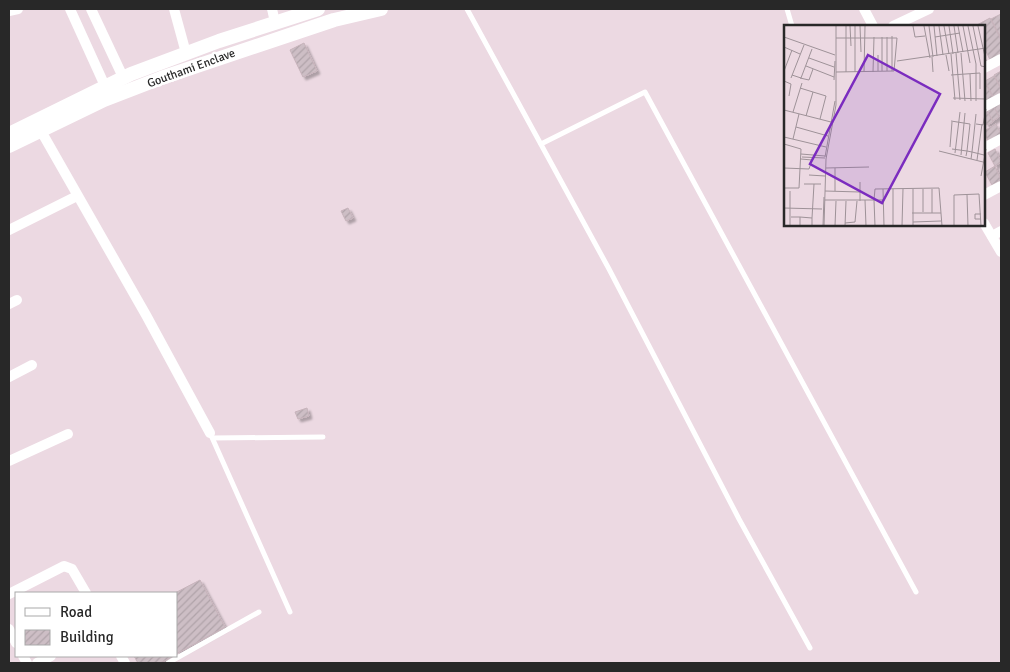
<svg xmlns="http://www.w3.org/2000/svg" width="1010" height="672" viewBox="0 0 1010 672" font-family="Signika,sans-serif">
<defs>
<pattern id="building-hatch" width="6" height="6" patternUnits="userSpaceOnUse" patternTransform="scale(1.25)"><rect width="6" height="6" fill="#cdbec5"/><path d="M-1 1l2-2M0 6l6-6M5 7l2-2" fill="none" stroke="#b0a3a9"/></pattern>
<filter id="shadow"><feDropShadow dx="3" dy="3" stdDeviation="1" flood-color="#0004"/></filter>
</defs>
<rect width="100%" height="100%" fill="#ecd9e2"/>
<g fill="url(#building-hatch)" stroke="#c7b3bb" filter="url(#shadow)">
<path d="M1001,14v24l-10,-19z"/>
<path d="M990,18l11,22v16l-10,6 -7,-15v-21h-9z"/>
<path d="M304,43l13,28 -14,6 -13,-27z"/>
<path d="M1001,71v17l-7,-13z"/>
<path d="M994,76l7,13v8l-6,3 -10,-19z"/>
<path d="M984,80l10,20 -10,6z"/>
<path d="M1000,101l1,4v10l-2,1 -6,-11z"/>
<path d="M993,105l6,12 -6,4 -7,-12z"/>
<path d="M986,109l7,13 -6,3 -3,-5v-9z"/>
<path d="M996,124l5,10 -13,7 -4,-10z"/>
<path d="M995,149l6,13 -6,4 -7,-13z"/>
<path d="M995,166l6,14 -9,5 -7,-13z"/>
<path d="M348,208l5,10 -7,3 -5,-10z"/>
<path d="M307,408l2,8 -11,3 -3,-7z"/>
<path d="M200,580l25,47 -49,27v-61h-1z"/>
<path d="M134,656h40l-14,7h-22z"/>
</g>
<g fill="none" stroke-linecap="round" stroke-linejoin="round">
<g stroke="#fff" stroke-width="5">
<path d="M467,9l142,260 130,250 71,129"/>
<path d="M787,9l5,17"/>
<path d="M541,144l104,-52 271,500"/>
<path d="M210,433l80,179"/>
<path d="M213,438l110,-1"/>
<path d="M168,663l91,-51"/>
</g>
<g stroke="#fff" stroke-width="10">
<path d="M70,9l35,77"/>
<path d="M91,9l32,68"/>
<path d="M174,9l12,44"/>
<path d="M272,9l3,13"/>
<path d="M864,9l9,17"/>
<path d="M9,11l9,-2"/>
<path d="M893,26l36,-17"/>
<path d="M984,68l17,-9"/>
<path d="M984,107l17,-9"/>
<path d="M41,131l105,184 64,118"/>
<path d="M984,148l17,-9"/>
<path d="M984,195l17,-9"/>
<path d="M984,223l17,29"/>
<path d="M9,230l68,-34"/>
<path d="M992,236l9,-5"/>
<path d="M9,304l8,-4"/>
<path d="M9,377l23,-12"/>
<path d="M9,461l59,-27"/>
<path d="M9,594l55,-28 8,3 14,24"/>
<path d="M9,629l7,14"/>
<path d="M23,656l4,7"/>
<path d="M121,656l4,7"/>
<path d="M37,663l14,-7"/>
</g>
<g stroke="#fff" stroke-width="14">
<path d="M9,134l122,-60 88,-33 99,-32"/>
<path d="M9,146l95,-46 57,-22 173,-58 47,-11"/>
</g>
</g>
<g text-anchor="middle" stroke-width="5" stroke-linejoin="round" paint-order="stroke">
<g font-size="12" fill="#282828" stroke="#fff">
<text transform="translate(191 68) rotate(-20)" y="4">Gouthami Enclave</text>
</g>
</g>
<g transform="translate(784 25)">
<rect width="201" height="201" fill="#ecd9e2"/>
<path fill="none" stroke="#9e9298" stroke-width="1" d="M62,1v46M66,1l1,20M71,1v46M76,1l1,26M129,1l2,11 10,-1M140,1l6,32M145,1l4,31M150,1l3,30M155,1l4,29M160,1l5,28M165,1l4,28M170,1l4,27M174,1l5,26M179,1l7,37M184,1l8,38v37M189,1l8,40 5,1M194,1l8,35M0,12l51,18M151,12l25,-4M52,13h61l-3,33 -58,1M0,22l16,7M172,28l4,47M177,28l4,48M167,29l4,46M94,30v16M162,30l3,16M148,32l1,15M25,33l25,9M113,36l89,-13M22,41l28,11M0,46l8,-21M98,46v-34M103,46v-34M108,46v-35M80,47l1,-46M89,47l1,-35M186,49l1,27M8,50l9,3 11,-29M167,50l29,-2v16M7,53l13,-33M16,53l9,2 4,-11M50,55l1,-19M0,56l7,3 -2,12M16,63l26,8 -6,23M169,73l33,1M0,85l47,12M9,87l9,-29M192,89l-4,38 12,3M22,91l7,-24M167,96l19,3 -3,27 5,1 -1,7M192,99l7,1 3,-16M12,102l32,9M0,112l42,10M9,114l6,-25M0,119l17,5 -2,39h-15M166,122l2,-25M168,124l15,2 -1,5M155,126l44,11M171,128l5,-41M17,129l24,2M177,130l4,-42M18,132l23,1M41,132l10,-56M193,135l5,-36M0,143l25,1 3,-9 -11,-1M42,143l43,-1M25,150l16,1M197,151l5,-27M20,159h17M99,164l1,37M109,164v37M139,164v23M148,164v24M6,166v35M41,166l35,1M51,166v-23M183,170l1,31M41,175h49l1,-11 64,-1 3,38M81,175l1,26M76,176v-19M0,183l38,1M128,188h29M197,189h-6v5h6M7,192h9v9M16,192l12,1v8M28,193l2,-34M129,197l28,-1M61,198l10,-1 2,-21M39,201l1,-29M40,201l2,-67 10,-54v-79M51,201l1,-25M61,201l1,-25M91,201l-1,-26h9M118,201l1,-37M129,201v-37M170,201v-31l25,-1 2,32"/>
<path fill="#7b2cbf" fill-opacity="0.15" stroke="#7b2cbf" stroke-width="2.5" d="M84,30l72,39 -58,109 -72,-39z"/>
<rect width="201" height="201" fill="none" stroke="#282828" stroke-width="2.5"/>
</g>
<rect width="1010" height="672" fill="none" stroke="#282828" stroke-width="20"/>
<rect x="15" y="592" width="162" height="65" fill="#ffffff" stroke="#a9a9a9"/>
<rect x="25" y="608" width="25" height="8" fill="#ffffff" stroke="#a9a9a9"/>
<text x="60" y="617" font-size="15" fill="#282828">Road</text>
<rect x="25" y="630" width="25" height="15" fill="url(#building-hatch)" stroke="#a9a9a9"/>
<text x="60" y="642" font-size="15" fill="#282828">Building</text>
</svg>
